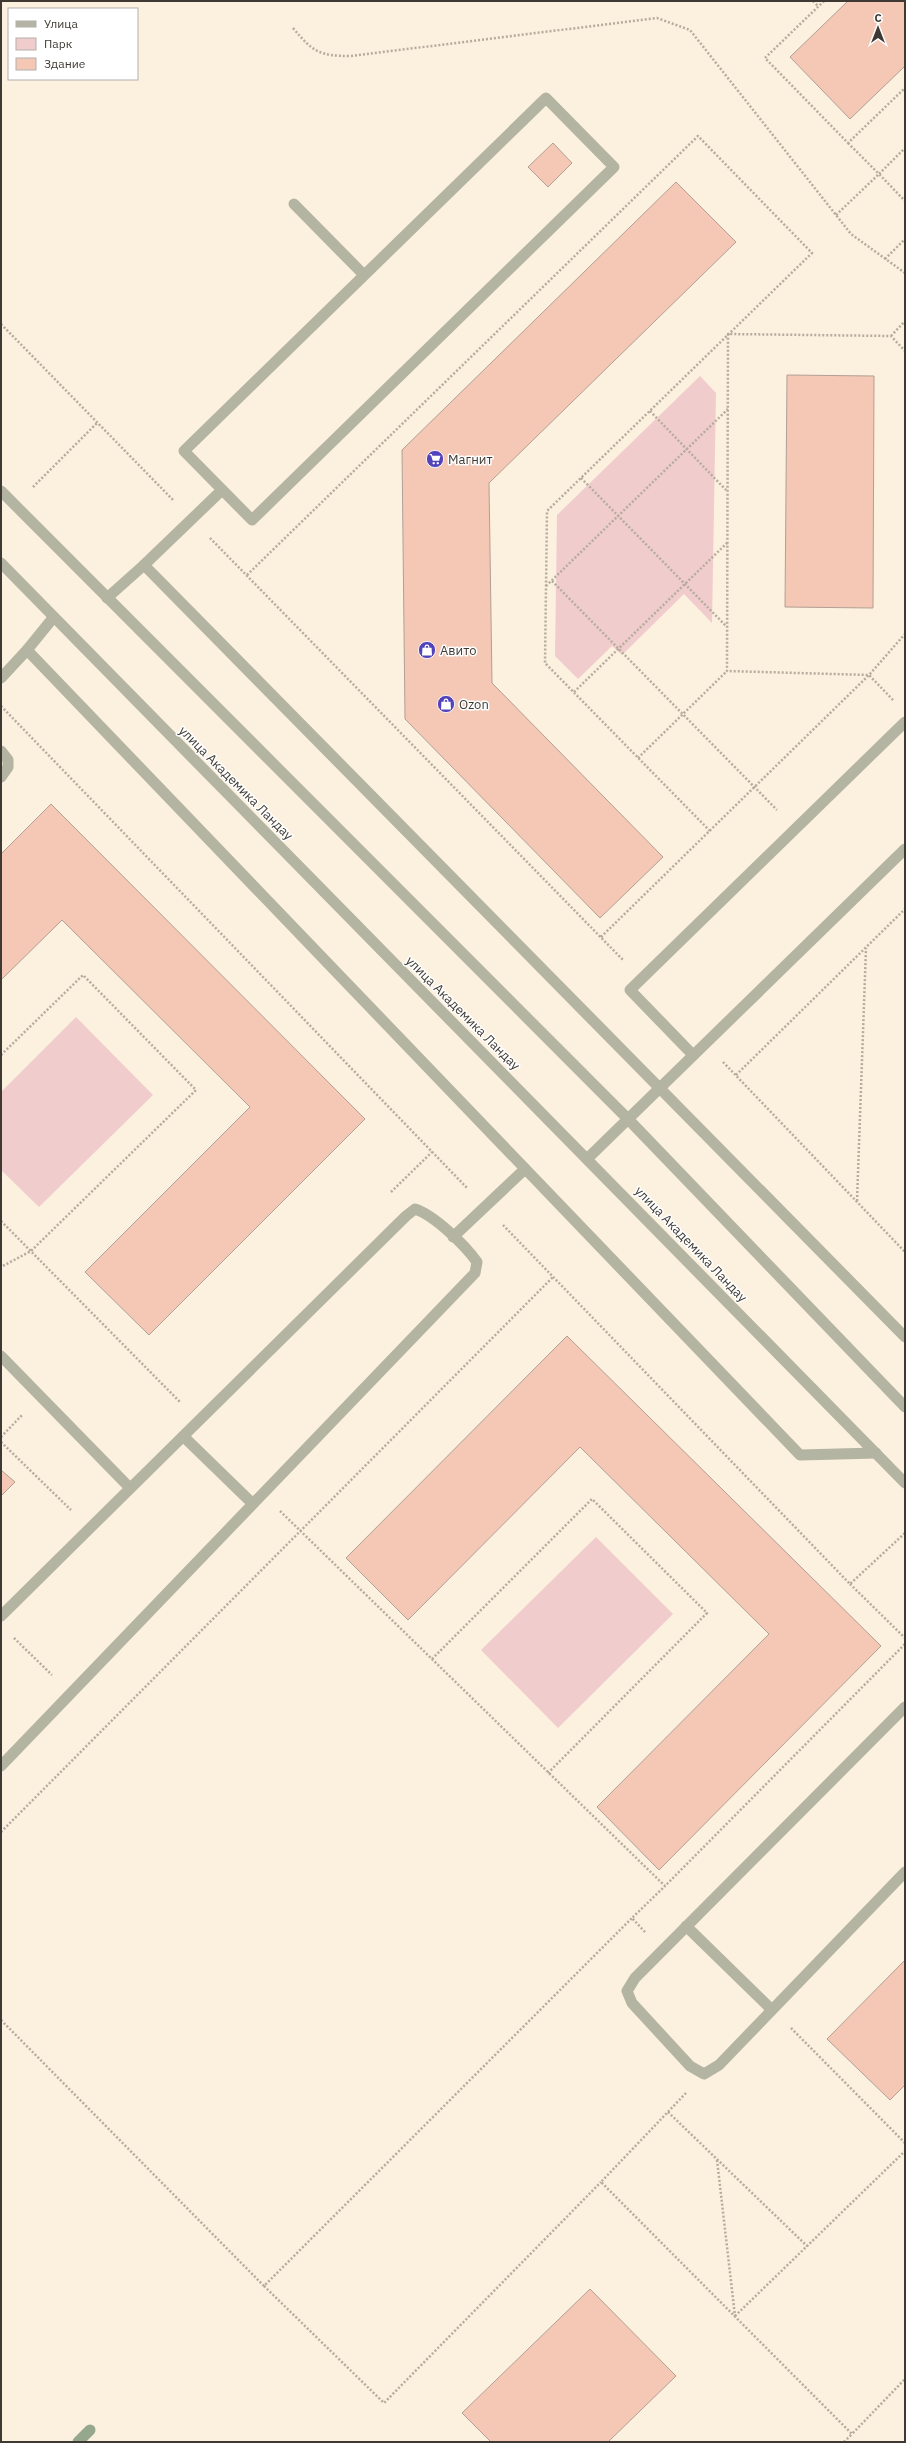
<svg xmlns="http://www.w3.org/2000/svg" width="906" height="2443" viewBox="0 0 906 2443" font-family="'IBM Plex Sans',sans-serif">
	<rect width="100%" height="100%" fill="#fcf0de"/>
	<path fill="#f1cccd" d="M700,376L716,393L712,623L684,594L622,655L612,646L578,679L555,656L557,515Z
		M76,1017L153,1095L39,1207L1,1170V1092Z
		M596,1537L673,1614L558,1728L481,1650Z"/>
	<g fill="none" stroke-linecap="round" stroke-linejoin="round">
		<path stroke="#95a78d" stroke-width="11" d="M78,2442L90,2430"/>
	</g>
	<path fill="#f4c8b4" stroke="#b29f95" d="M848,1H905V66L850,119L790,57Z
		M553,143L572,163L548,187L528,167Z
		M676,182L736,242L489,483L492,683L663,857L600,918L405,719L402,450Z
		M787,375L874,376L873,608L785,607Z
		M51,804L365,1119L149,1335L85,1272L250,1107L62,920L1,980V854Z
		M567,1336L881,1646L659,1870L597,1807L769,1634L580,1447L408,1620L346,1558Z
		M1,1470L15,1482L1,1496Z
		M905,1960V2085L890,2100L827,2039Z
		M590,2289L676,2376L608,2442H491L462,2413Z"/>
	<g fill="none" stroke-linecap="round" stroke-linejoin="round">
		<path stroke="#b5ac9e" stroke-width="2.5" stroke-dasharray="2 2" stroke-linecap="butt" d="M813,1L818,6
			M824,1L765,58L848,143L905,88
			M293,28C313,52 319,56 351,56L657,18L690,30L851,234L905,273
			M848,143L879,174L905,148
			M836,215L879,174L905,201
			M885,259L905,239
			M1,324L174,501
			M891,336L905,321
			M650,411L726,490
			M581,478L727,627
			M33,487L97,423
			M210,538L623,960
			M247,575L698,136L812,253L547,511L545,663L710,831
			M552,581L777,810
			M546,586L728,409
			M574,692L727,543
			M893,700L869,675L727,671L728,334L891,336L905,351
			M1,706L468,1189
			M638,758L727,671
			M601,937L869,675L905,634
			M1,1055L83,975L196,1090L31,1251L1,1267
			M723,1062L905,1252
			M736,1075L905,909
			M391,1192L432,1152
			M857,1201L866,948
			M1,1221L181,1403
			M503,1225L850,1584L905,1533
			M1,1437L23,1414
			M1,1442L71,1510
			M280,1511L665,1886L905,1644
			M850,1584L905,1638
			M14,1638L52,1675
			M432,1659L592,1499L707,1613L548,1773
			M1,1832L553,1277
			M645,1932L632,1918L665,1886
			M1,2020L264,2286L632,1918
			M791,2028L905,2143
			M686,2093L601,2182L852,2434L905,2379
			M668,2112L807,2246
			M717,2160L735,2316
			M264,2286L384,2403L601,2182
			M735,2316L905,2151
			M844,2442L852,2434"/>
		<path stroke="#b3b4a1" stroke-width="11" d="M546,98L614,167L252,520L184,451Z
			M294,204L364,275
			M144,565L222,490
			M1,678L27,650
			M1,751L8,760V767L1,777
			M693,1055L630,990L905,722
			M587,1159L905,849
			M453,1237L525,1169
			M1,1356L130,1488
			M183,1436L253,1504
			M1,1616L406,1216L415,1209C434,1215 465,1245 477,1262L475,1273L1,1766
			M905,1707L635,1978L627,1991L632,2003L690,2066L704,2074L719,2065L905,1872
			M686,1926L772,2010"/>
		<path stroke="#b3b4a1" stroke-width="11" d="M107,598L144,565L905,1337
			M53,618L27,650L800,1455L876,1453"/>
		<path stroke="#b3b4a1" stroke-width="11" d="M1,491L628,1119L905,1407
			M1,563L905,1483"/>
	</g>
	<defs>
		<symbol id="supermarket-disc" viewBox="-11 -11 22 22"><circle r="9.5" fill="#5343bb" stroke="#fff"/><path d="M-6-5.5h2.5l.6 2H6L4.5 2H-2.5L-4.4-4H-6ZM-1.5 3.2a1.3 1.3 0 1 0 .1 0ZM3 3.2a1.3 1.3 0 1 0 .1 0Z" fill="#fff"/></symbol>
		<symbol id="shop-disc" viewBox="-11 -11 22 22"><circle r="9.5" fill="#5343bb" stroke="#fff"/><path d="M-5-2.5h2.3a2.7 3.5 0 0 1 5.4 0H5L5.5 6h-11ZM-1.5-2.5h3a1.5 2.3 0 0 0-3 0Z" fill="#fff"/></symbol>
	</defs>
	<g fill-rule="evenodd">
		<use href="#supermarket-disc" x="425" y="449" width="20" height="20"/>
		<use href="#shop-disc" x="417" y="640" width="20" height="20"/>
		<use href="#shop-disc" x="436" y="694" width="20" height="20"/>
	</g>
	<g text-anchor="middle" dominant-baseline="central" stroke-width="3" stroke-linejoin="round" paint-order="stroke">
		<g font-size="13" fill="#3e3a33" stroke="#fff" text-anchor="start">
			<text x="448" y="459">Магнит</text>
			<text x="440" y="650">Авито</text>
			<text x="459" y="704">Ozon</text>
		</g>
		<g font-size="13" fill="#3e3a33" stroke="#fff">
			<text transform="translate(236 783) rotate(45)">улица Академика Ландау</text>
			<text transform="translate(463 1013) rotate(45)">улица Академика Ландау</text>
			<text transform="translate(691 1244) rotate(46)">улица Академика Ландау</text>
		</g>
	</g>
	<rect width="906" height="2443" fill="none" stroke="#3e3a33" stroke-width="4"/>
	<rect x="8" y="8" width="130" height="72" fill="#ffffff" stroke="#b2b0ad"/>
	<rect x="16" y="21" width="20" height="6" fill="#b3b4a1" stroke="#b2b0ad"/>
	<text x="44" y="28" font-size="12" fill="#3e3a33">Улица</text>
	<rect x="16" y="38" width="20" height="12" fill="#f1cccd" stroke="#b2b0ad"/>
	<text x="44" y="48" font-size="12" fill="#3e3a33">Парк</text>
	<rect x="16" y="58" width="20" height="12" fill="#f4c8b4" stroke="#b2b0ad"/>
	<text x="44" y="68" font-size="12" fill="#3e3a33">Здание</text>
	<g transform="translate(878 28)" stroke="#ffffff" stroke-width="3" paint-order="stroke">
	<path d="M0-3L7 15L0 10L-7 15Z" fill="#3e3a33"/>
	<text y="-6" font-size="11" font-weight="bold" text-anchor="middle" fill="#3e3a33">С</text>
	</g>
</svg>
